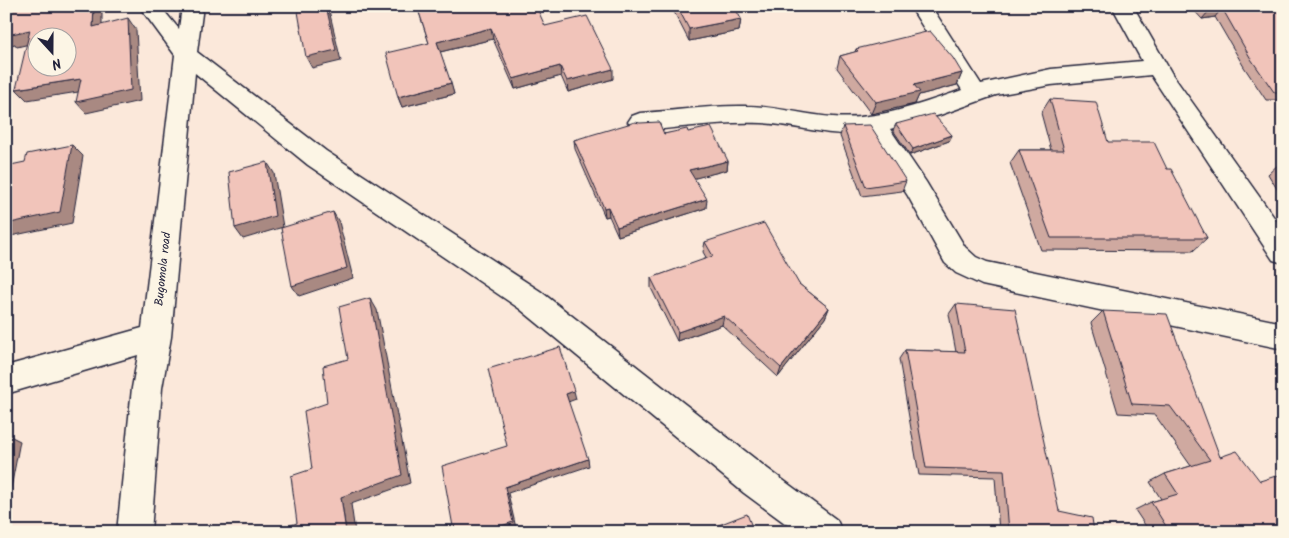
<svg xmlns="http://www.w3.org/2000/svg" width="1289" height="538" viewBox="0 0 1289 538" font-family="Kalam,sans-serif">
	<rect width="100%" height="100%" fill="#fbe8da"/>
	<filter id="ink" filterUnits="userSpaceOnUse"><feTurbulence type="fractalNoise" baseFrequency=".02" numOctaves="2"/><feDisplacementMap in="SourceGraphic" scale="10" xChannelSelector="R" yChannelSelector="G"/><feConvolveMatrix kernelMatrix="1 2 1 2 8 2 1 2 1" color-interpolation-filters="sRGB"/></filter>
	<g filter="url(#ink)">
		<g fill="none" stroke-linecap="round" stroke-linejoin="round">
			<defs>
				<path id="minor" d="M139,6H160L179,29L182,6H203L197,52L326,151L540,291L768,469L837,520L842,532H797L744,493L520,309L308,165L195,73L171,337L162,388L151,532H117L132,388L138,355L6,394V366L142,328L175,55Z
					M910,6H931L981,84L1051,69L1142,61L1112,6H1133L1172,74L1283,230V263L1273,260L1151,75L1051,85L996,95L940,115L890,129L926,182L965,247L976,257L987,262L1283,323V349L982,285L956,273L945,263L908,196L867,133C831,138 798,125 762,123C721,121 680,128 640,131L632,128L628,122L632,116L640,113C675,111 711,105 746,106C775,106 804,115 833,117C876,121 921,104 962,90Z"/>
			</defs>
			<use href="#minor" stroke="#22223b" stroke-width="3"/>
			<use href="#minor" fill="#fcf5e5" fill-rule="evenodd"/>
		</g>
		<path fill="#cfa9a0" stroke="#22223b" d="M417,6L545,26L613,79L568,92L561,76L515,89L493,39L440,52L454,94L402,107L398,97L429,43Z
			M671,6H745L735,9L741,19L739,31L689,41Z
			M1190,6H1283V100H1266L1244,67L1215,17L1202,19Z
			M856,49L962,73L957,85L919,95L915,104L871,114L837,68L840,56L855,52Z
			M1050,99L1108,142L1167,169L1207,238L1193,251L1041,250L1010,163L1019,150H1051L1041,113Z
			M896,124L952,135L949,141L910,155L893,130Z
			M843,126L906,181L902,191L862,196L840,136Z
			M688,132L728,161L727,170L694,178L706,208L618,236L609,216L605,217L575,149L574,140Z
			M1280,163H1283V199L1268,174Z
			M705,242L799,284L829,308L825,318L778,377L722,325L677,341L651,288V278L707,259L703,252Z
			M956,304L1059,511L1094,532H999L995,477L919,475L899,359L905,350L956,352L949,314Z
			M1103,311L1220,457L1283,532H1147L1149,531L1135,510L1151,502L1161,499L1150,482L1165,474L1191,466L1155,415L1118,413L1091,323Z"/>
		<path fill="#a98982" stroke="#22223b" d="M94,6H102V38L93,27Z
			M326,6H328L341,61L312,68L306,57Z
			M728,6H745L728,11Z
			M1222,8L1215,17L1202,19L1209,11Z
			M128,18L136,30L140,101L86,113L76,102Z
			M741,19L739,31L689,41V29Z
			M491,28L493,39L440,52L437,42Z
			M30,30L38,42L17,47L15,44L6,46V32Z
			M560,66L561,76L515,89L513,79Z
			M613,69V79L568,92L567,81Z
			M962,73L957,85L919,95L915,104L871,114L876,102L914,85Z
			M81,79L91,90L27,100L16,89Z
			M451,83L454,94L402,107L398,97Z
			M952,135L949,141L910,155L913,149Z
			M72,145L83,156L72,223L6,237V224Z
			M728,161L727,170L688,180L689,170Z
			M267,162L274,173L283,227L243,239L235,228Z
			M707,199L706,208L618,236L617,227Z
			M608,207L609,216L605,217L604,208Z
			M333,212L339,222L353,278L299,296L292,286Z
			M370,298L377,310L410,483L351,504L355,532H346L341,497Z
			M829,308L825,318L778,377L781,368Z
			M724,316L722,325L677,341L678,332Z
			M574,391L576,399L568,402L566,394Z
			M6,434L20,441L6,514Z
			M588,459L589,466L508,493L516,528L505,532H484L505,487Z"/>
		<path fill="#f1c4ba" stroke="#22223b" fill-rule="evenodd" d="M6,6H94L93,27L128,18L131,90L76,102L81,79L16,89L30,30L7,35ZM38,38H68V68H38Z
			M297,6H326L336,50L306,57Z
			M417,6H536L545,26L587,16L613,69L567,81L560,66L513,79L491,28L437,42L451,83L398,97L386,53L429,43Z
			M677,6H734L741,19L689,29Z
			M1204,6H1283V92H1274L1251,59L1222,8L1209,11Z
			M930,31L953,58L962,73L914,85L920,92L876,102L840,56L858,51L856,49Z
			M1050,99L1096,102L1108,142H1154L1167,169H1171L1207,238H1051L1019,150H1064Z
			M933,114L952,135L913,149L896,124Z
			M635,122L640,123L659,122L664,134L687,129L688,132L711,127L728,161L689,170L707,199L617,227L608,207L604,208L574,140Z
			M870,125L906,181L866,187L843,126Z
			M72,145L60,212L6,224V166L25,162L27,154Z
			M267,162L275,216L235,228L229,172Z
			M333,212L347,268L292,286L281,228Z
			M764,223L799,284L829,308L781,368L724,316L678,332L651,278L713,256L705,242Z
			M370,298L402,475L341,497L346,532H272L297,523L291,476L312,469L304,411L327,403L323,366L348,359L339,307Z
			M956,304L1015,309L1059,511L1092,518L1094,532H1009L1004,470L926,468L905,350L965,352Z
			M1103,311L1167,314L1220,457L1237,451L1260,481L1279,475L1283,480V532H1159L1156,528L1169,531L1151,502L1178,494L1165,474L1210,460L1170,406L1132,404Z
			M560,347L574,391L566,394L588,459L505,487L513,522L484,532H454L442,466L507,446L488,369Z
			M747,514L754,532H712L711,528Z"/>
	</g>
	<g text-anchor="middle" dominant-baseline="central" stroke-width="4" stroke-linejoin="round" paint-order="stroke">
		<g font-size="12" fill="#22223b" stroke="#fcf5e5">
			<text transform="translate(163 269) rotate(-84)">Bugomola road</text>
		</g>
	</g>
	<rect width="1289" height="538" fill="none" stroke="#fcf5e5" stroke-width="25"/>
	<rect x="12" y="12" width="1264" height="513" fill="none" stroke="#22223b" stroke-width="2" filter="url(#ink)"/>
	<g transform="translate(52 52) rotate(159)"><circle r="24" fill="#fcf5e5" stroke="#a5a1a1"/>
	<path d="M0-4L9 19L0 12L-9 19Z" fill="#22223b"/>
	<text y="-8" font-size="14" font-weight="bold" text-anchor="middle" fill="#22223b">N</text>
	</g>
</svg>
